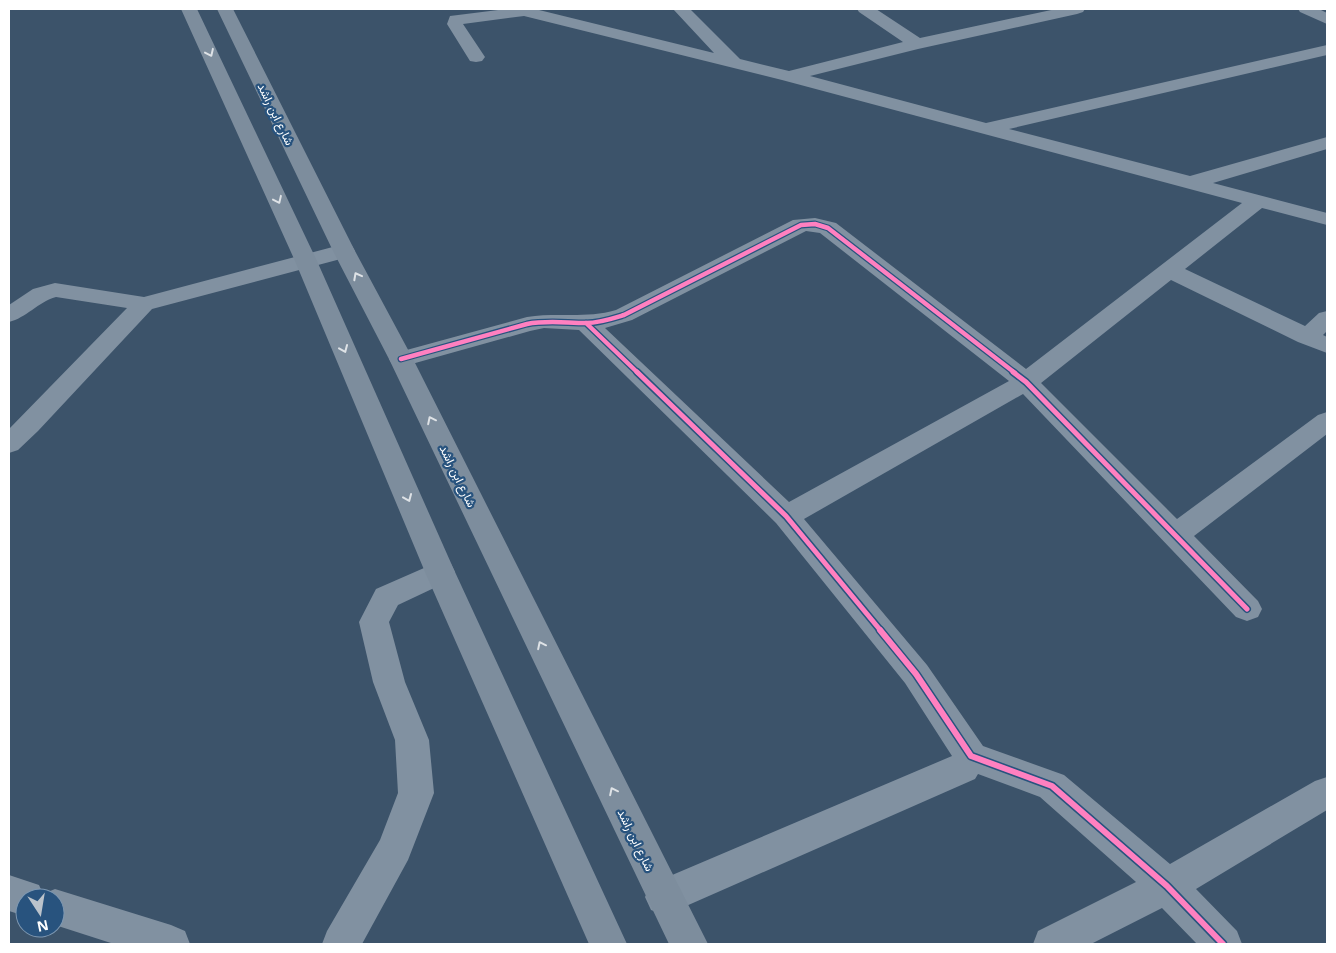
<svg xmlns="http://www.w3.org/2000/svg" width="1336" height="953" viewBox="0 0 1336 953" font-family="'Open Sans',Vazirmatn,sans-serif">
	<rect width="100%" height="100%" fill="#3c536a"/>
	<g fill="none" stroke-linecap="round" stroke-linejoin="round">
		<path fill="#8191a1" fill-rule="evenodd" d="M506,9H535L714,53L673,9H690L740,59L789,71L903,42L859,12L857,9H876L920,38L1056,9H1085L1083,12L1077,14L918,49L810,76L986,123L1327,45V55L1009,129L1190,176L1327,137V149L1213,183L1327,213V225L1262,208L1185,269L1305,326L1319,313L1327,311V331L1323,335L1327,337V353L1298,342L1171,280L1041,383L1177,519L1318,415L1327,412V434L1194,536L1258,601L1262,609L1258,617L1247,621L1236,617L1023,394L804,519L927,665L983,746L1064,775L1170,864L1315,781L1327,777V810L1196,889L1237,931L1242,944H1197L1162,908L1091,944H1033L1038,931L1136,882L1040,797L978,774L975,779L677,910L664,915L651,910L645,897L651,884L952,756L905,683L776,523L579,330L544,328L530,331L401,367L392,364L389,359L392,354L527,317C557,312 586,319 616,310L793,220L815,218L836,223L1026,369L1242,203L782,80L524,16L463,24L485,57L482,61L476,62L470,61L447,24L450,16ZM806,231L820,233L1009,381L789,502L605,328L632,320Z
			M1298,9H1319L1327,13V24L1300,12Z
			M344,244L352,246L355,251L352,256L152,309L38,431L18,450L9,453V429L127,308L56,297C38,302 26,318 9,322V305L33,289L55,283L144,297Z
			M440,561L451,564L455,572L451,580L398,605L389,622L405,682L429,740L434,793L408,860L362,944H322L327,931L380,840L398,793L395,740L373,682L359,622L376,589Z
			M9,875L39,885L43,894L55,889L171,925L185,931L190,944H114L55,925V898H25V916L9,911Z"/>
		<path fill="#7d8d9d" fill-rule="evenodd" d="M181,9H197L317,261L455,572L627,944H589L425,572L295,261Z
			M217,9H233L355,251L413,359L708,944H669L389,359L333,251Z"/>
		<defs>
			<path id="cycleway-far2" d="M586,323L638,373
				M401,359L527,324C547,320 566,323 586,323C599,323 611,319 624,315L801,225L815,224L828,228L1015,373"/>
			<path id="cycleway-far1" d="M637,372L786,516L881,631
				M1013,372L1026,382L1247,609"/>
			<path id="cycleway" d="M880,630L916,674L971,756L1052,786L1167,886L1223,944"/>
		</defs>
		<use href="#cycleway-far2" stroke="#28537e" stroke-width="7"/>
		<use href="#cycleway-far1" stroke="#28537e" stroke-width="8"/>
		<use href="#cycleway" stroke="#28537e" stroke-width="9"/>
		<use href="#cycleway-far2" stroke="#ff80c0" stroke-width="4.5"/>
		<use href="#cycleway-far1" stroke="#ff80c0" stroke-width="5"/>
		<use href="#cycleway" stroke="#ff80c0" stroke-width="6"/>
	</g>
	<defs><path id="oneway-chevron" d="M-2-3.5L2.5 0L-2 3.5" fill="none" stroke-width="1.6" stroke-linecap="round" stroke-linejoin="round" transform="scale(1.25)"/></defs>
	<g stroke="#dee2e6">
		<use href="#oneway-chevron" transform="translate(210 53) rotate(65)"/>
		<use href="#oneway-chevron" transform="translate(278 200) rotate(65)"/>
		<use href="#oneway-chevron" transform="translate(357 276) rotate(-118)"/>
		<use href="#oneway-chevron" transform="translate(344 349) rotate(67)"/>
		<use href="#oneway-chevron" transform="translate(431 420) rotate(-116)"/>
		<use href="#oneway-chevron" transform="translate(408 498) rotate(67)"/>
		<use href="#oneway-chevron" transform="translate(541 645) rotate(-116)"/>
		<use href="#oneway-chevron" transform="translate(613 791) rotate(-116)"/>
	</g>
	<g text-anchor="middle" dominant-baseline="central" stroke-width="4.5" stroke-linejoin="round" paint-order="stroke">
		<g font-size="12" fill="#fff" stroke="#28537e">
			<text transform="translate(276 114) rotate(64)">شارع ابن راشد</text>
			<text transform="translate(458 476) rotate(64)">شارع ابن راشد</text>
			<text transform="translate(636 840) rotate(64)">شارع ابن راشد</text>
		</g>
	</g>
	<rect width="1336" height="953" fill="none" stroke="#ffffff" stroke-width="20"/>
	<g transform="translate(40 913) rotate(168)"><circle r="24" fill="#28537e" stroke="#7e98b2"/>
	<path d="M0-4L9 19L0 12L-9 19Z" fill="#bbc3cb"/>
	<text y="-8" font-size="14" font-weight="bold" text-anchor="middle" fill="#ffffff">N</text>
	</g>
</svg>
